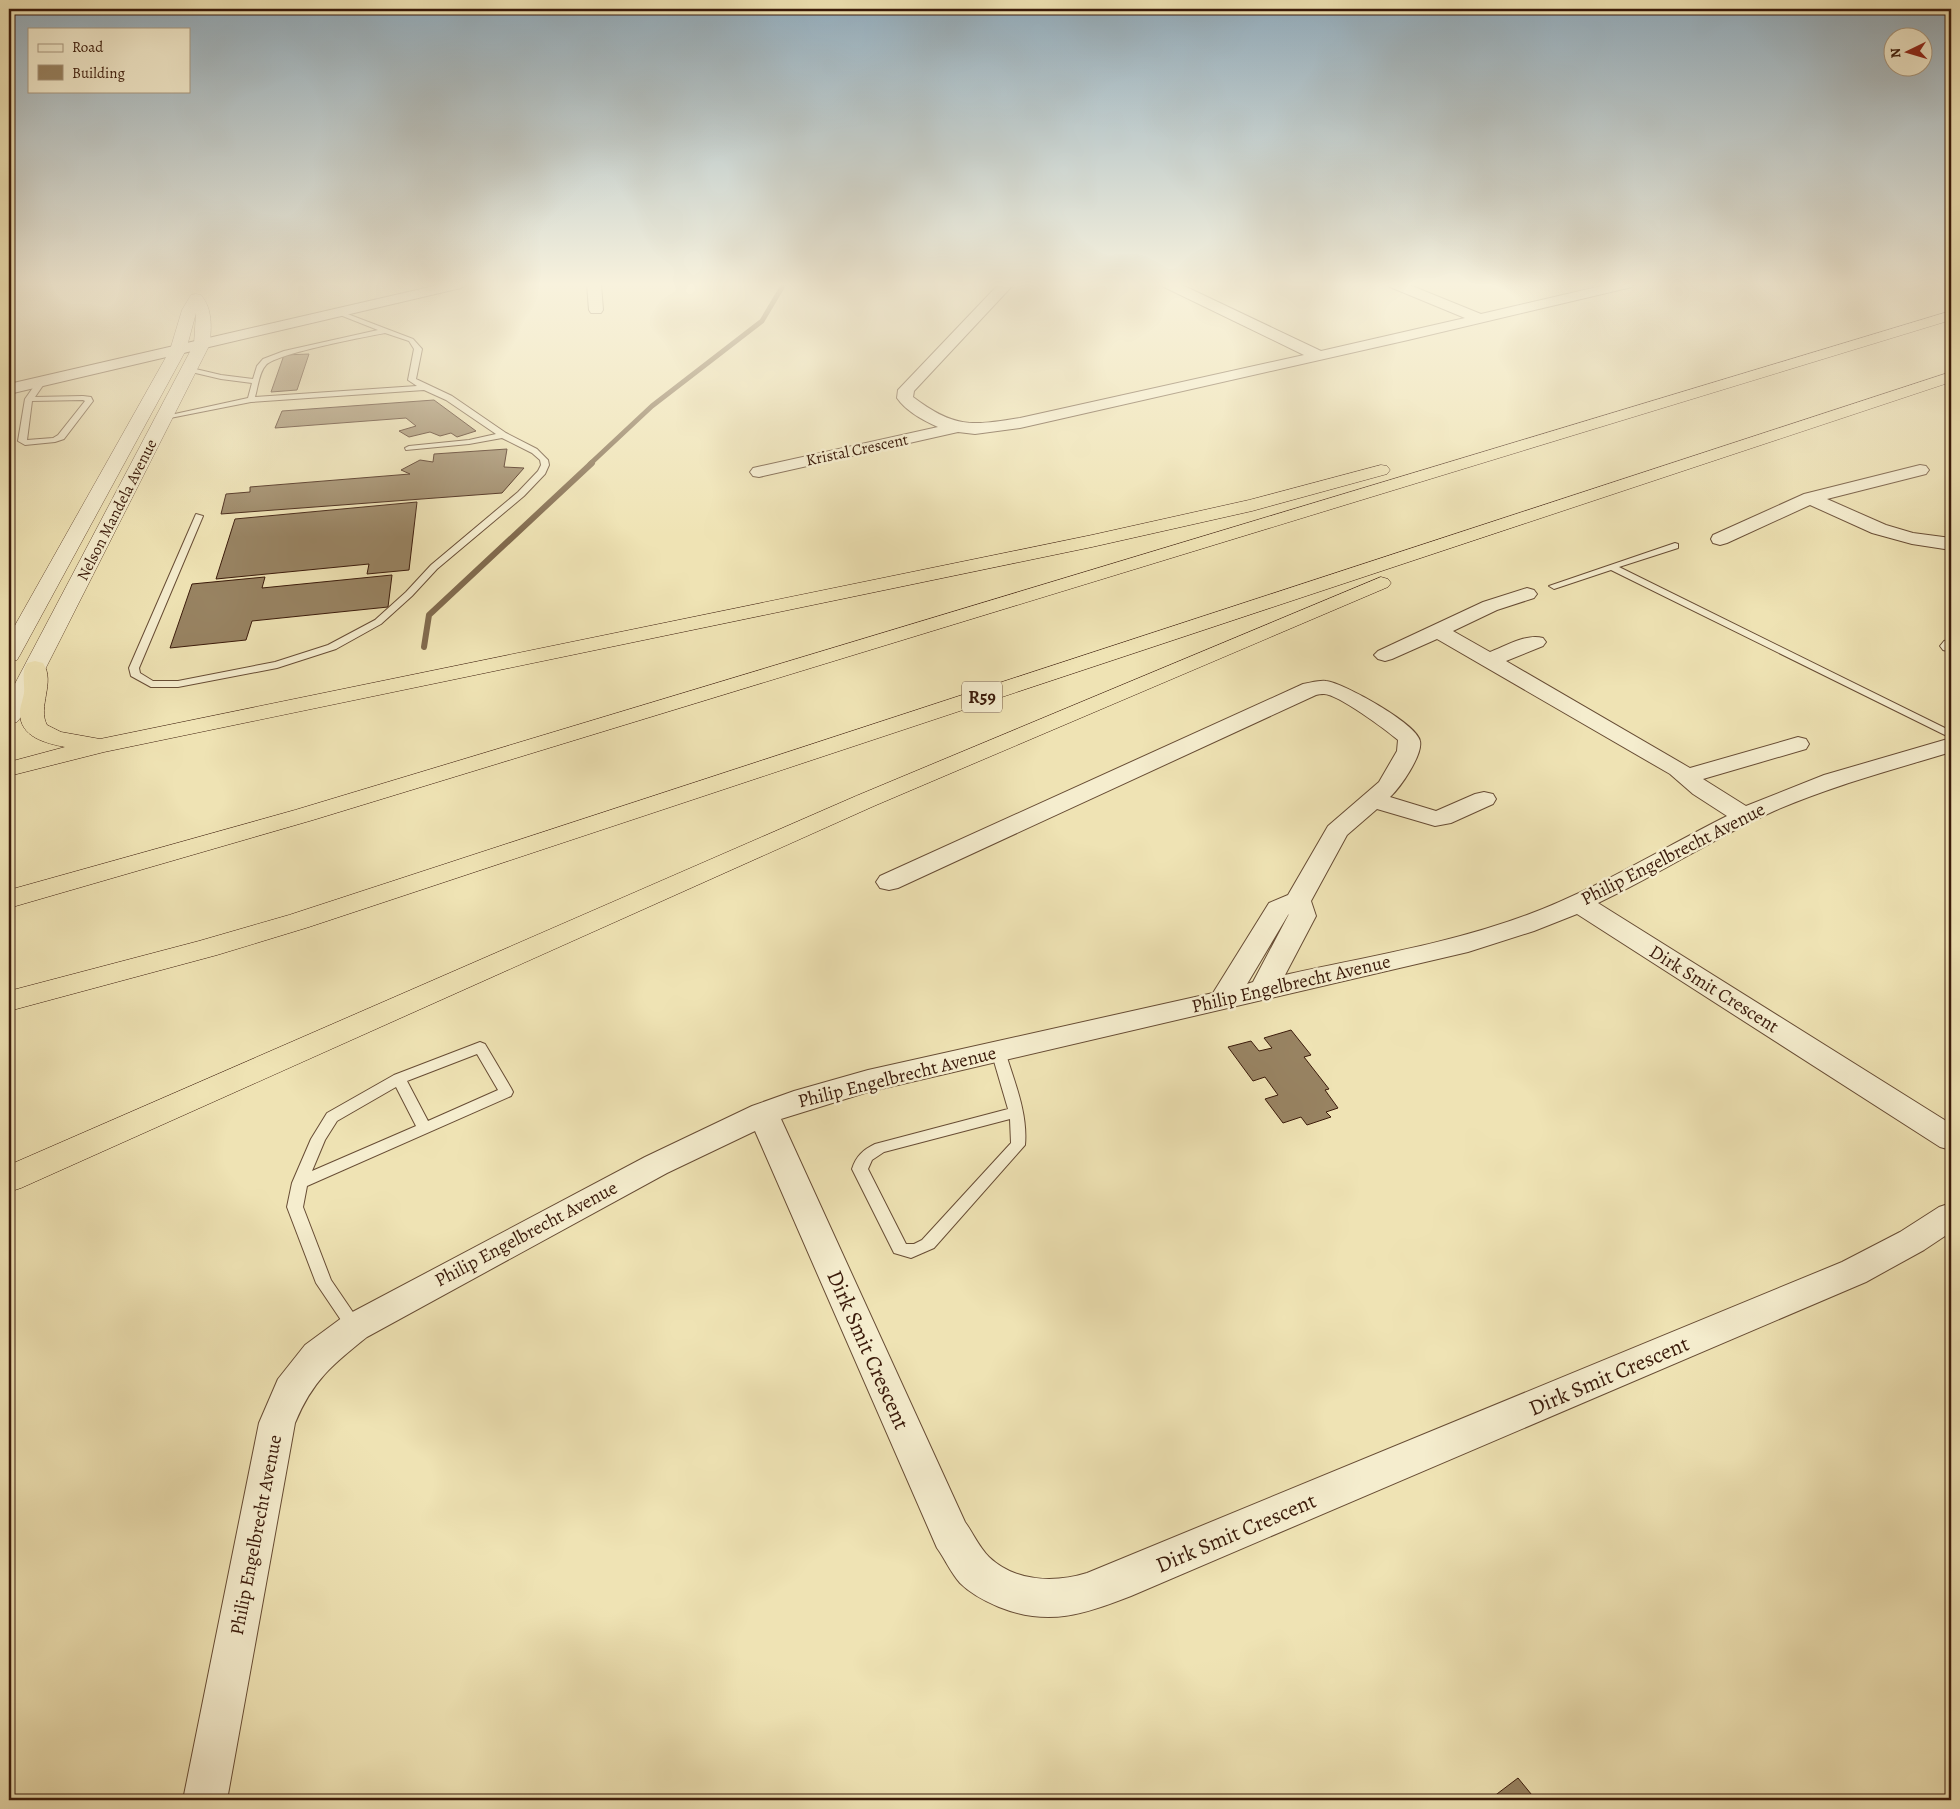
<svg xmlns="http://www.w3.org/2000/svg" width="1960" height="1809" viewBox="0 0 1960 1809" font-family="Alegreya,serif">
	<rect width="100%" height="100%" fill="#efe3b4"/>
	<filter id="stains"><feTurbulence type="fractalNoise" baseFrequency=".004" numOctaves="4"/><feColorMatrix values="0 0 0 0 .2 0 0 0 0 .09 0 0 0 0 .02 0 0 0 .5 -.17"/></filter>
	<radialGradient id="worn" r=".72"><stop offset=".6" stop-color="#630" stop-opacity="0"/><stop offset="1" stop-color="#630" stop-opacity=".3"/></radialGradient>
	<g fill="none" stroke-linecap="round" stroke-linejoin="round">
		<path stroke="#816a4d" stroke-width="5" d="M590,464L652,406L762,321L784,284"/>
		<path stroke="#816a4d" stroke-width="6" d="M424,647L429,615L592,463"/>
	</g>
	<path fill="#988362" stroke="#3a1a0a" d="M309,354L297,390L271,392L284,355Z
		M434,400L476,431L457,437L451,433L440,436L430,432L409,437L399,431L416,426L406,418L275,428L282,411Z
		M507,449L504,467L524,468L502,493L221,514L226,494L250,492V487L410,474L401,470L420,460L433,462L434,454Z
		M417,502L409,570L367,574L369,564L216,579L235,519Z
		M392,575L388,607L252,621L246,640L170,648L192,584L265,577L262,588Z
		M1291,1030L1311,1055L1304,1057L1329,1089L1325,1090L1338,1108L1326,1112L1331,1117L1307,1125L1301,1117L1283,1123L1265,1099L1278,1095L1265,1077L1253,1081L1228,1047L1251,1041L1259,1051L1272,1048L1264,1038Z
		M1518,1778L1536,1800H1489Z"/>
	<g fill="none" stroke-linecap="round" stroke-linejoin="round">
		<defs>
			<path id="service" d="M337,310L413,339L422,349L416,379L452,396L506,433L537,449L548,460L549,465L545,474L524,496L437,569L412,596L381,624L336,649L277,668L178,687H151L131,676L129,668L196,514L203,516L139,668L140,673L153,681H178L275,662L328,645L375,620L406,592L431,565L518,492L538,471L541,465L540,460L532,453L502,438L469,444L406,450L405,448L409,446L469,440L496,434L446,400L424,390L251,402L165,419L161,417L248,398L252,383L221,379L187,371V367L221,375L253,379L257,366L263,359L284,351L378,330L335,313L334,312ZM385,333L409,341L414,349L408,380L417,386L255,397C258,387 259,372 266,365C278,353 365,337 385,333Z
				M39,379L46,381L35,397L83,396L91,397L93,401L64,439L55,442L25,445L18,441L25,399ZM32,401L83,400L85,401L58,435L53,438L27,440Z
				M1675,543L1678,544V548L1619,567L1951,731V738L1611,570L1554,589L1549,586Z
				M480,1042L485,1044L511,1088L513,1092L511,1096L307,1186L303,1207L331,1280L363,1327L361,1332L355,1334L349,1332L316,1283L287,1207L292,1183L311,1139L327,1113L394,1075ZM477,1054L498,1090L428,1121L407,1081ZM396,1087L416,1126L312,1171L325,1140L337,1121Z
				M998,1046L1003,1048L1005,1051C1014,1081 1028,1113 1025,1145L934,1248L911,1258L894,1253L852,1169C856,1156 863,1150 875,1144L1008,1109L991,1051L993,1048ZM1010,1119L1011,1143L922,1240L914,1244H906L868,1169L872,1160L884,1152Z"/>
			<path id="minor" d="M443,284H468L461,288L9,394V384Z
				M587,284H601L603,310L601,313H591L589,310Z
				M999,284H1014L914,391L913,397C954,428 971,426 1020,418L1304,355L1164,287L1162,284H1180L1321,351L1465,318L1390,287L1388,284H1407L1481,314L1610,284H1634L1632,287L1408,340L1020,428L975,434L958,432L759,477L753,476L750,472L753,468L938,427C924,421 906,411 897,398L898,390Z
				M1920,465L1926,466L1929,470L1926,474L1827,499L1886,525L1913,533L1951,538V550L1912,544L1872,533L1810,505L1727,543L1720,545L1713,543L1711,539L1713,535L1804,494Z
				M1527,588L1534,590L1537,594L1534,598L1497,610L1453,631L1490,652C1506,646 1527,633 1543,638L1546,642L1543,646L1506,661L1690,768L1798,737L1806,739L1809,744L1806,749L1703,779L1746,806L1824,775L1951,738V752C1892,770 1831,786 1774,811C1714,838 1658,875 1598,903L1951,1124V1150L1940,1147L1577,914L1534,931L1468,952L868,1092L781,1119L965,1522C973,1533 979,1547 989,1557C1015,1582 1055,1583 1087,1573L1842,1262L1900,1232L1939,1207L1951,1203V1232L1924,1250L1866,1282L1131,1596C1084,1614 1049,1627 999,1607C985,1601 971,1594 960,1583C951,1573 945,1559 937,1548L755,1131L667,1173L367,1337C332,1365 313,1380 295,1423L227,1800H183L259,1423L278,1379L305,1345L343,1317L645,1157L752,1106L794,1091L868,1070L1213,993L1269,903L1288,895L1328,826L1379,782L1397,751L1398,740C1386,730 1338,694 1324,694C1321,694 1319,694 1316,695L898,888L889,890L880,888L876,882L880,876L1303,684C1310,683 1319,680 1326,681C1344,683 1417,724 1420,741C1423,755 1400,788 1390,797L1436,811L1475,794L1484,792L1493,794L1496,799L1493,804L1451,823L1435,826L1377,809L1347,835L1311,901L1316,916L1285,975C1365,957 1449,944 1527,915C1597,889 1661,849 1727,816L1693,794L1670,774L1437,639L1392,659L1385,661L1378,659L1374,655L1378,651L1483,602ZM1289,914L1253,982L1247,984L1288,915Z
				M1951,639V652L1943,650L1940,646L1944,641Z"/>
			<path id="tertiary" d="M196,294L201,295C213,310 211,326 210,344L21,717L17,722L9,724V695L194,344L196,313L186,350L20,655L17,660L9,662V636L170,350L182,310L191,295Z"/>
			<path id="motorway" d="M1951,311V320L313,820L9,908V890L295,810Z
				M1951,372V382L309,927L217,955L9,1011V991L199,941L289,915Z
				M1381,465L1387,466L1390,470L1387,474L1252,511L1092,547L104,752L9,776V762L65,747C45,743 20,737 20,713C20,706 23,700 24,693C25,683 21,672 27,663L35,661L43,663C56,682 37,707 47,725L61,732L100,739L1092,535L1249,500Z
				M1381,577L1388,579L1391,583L1388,587L874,806L21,1188L9,1192V1165L856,796Z"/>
		</defs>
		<use href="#service" stroke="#674c34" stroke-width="2"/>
		<use href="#minor" stroke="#674c34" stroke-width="2"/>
		<use href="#tertiary" stroke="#674c34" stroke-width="1"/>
		<use href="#motorway" stroke="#3a1a0a" stroke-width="1"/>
		<use href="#service" fill="#f5edce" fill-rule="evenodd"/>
		<use href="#minor" fill="#f5edce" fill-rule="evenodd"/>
		<use href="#tertiary" fill="#f5edce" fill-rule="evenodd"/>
		<use href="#motorway" fill="#efe3b4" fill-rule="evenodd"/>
	</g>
	<linearGradient id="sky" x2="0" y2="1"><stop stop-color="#92acbc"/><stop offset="0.53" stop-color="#f8f2dd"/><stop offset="1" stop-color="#f8f2dd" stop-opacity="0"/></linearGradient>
	<rect width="1960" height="537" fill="url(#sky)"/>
	<g text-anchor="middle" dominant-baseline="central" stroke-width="5" stroke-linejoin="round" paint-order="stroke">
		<g font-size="16" fill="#3a1a0a" stroke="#f5edce">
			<text transform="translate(857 450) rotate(-12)">Kristal Crescent</text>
			<text transform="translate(117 510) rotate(-63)">Nelson Mandela Avenue</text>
		</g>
		<rect fill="#f5edce" stroke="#725945" stroke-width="1" x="962" y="681.5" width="40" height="31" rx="4"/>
		<g font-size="18" font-weight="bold" fill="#3a1a0a">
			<text x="982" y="697">R59</text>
		</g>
		<g font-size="19" fill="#3a1a0a" stroke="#f5edce">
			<text transform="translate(1673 854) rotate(-27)">Philip Engelbrecht Avenue</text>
			<text transform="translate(1291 984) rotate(-13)">Philip Engelbrecht Avenue</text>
			<text transform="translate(1714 989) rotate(32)">Dirk Smit Crescent</text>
			<text transform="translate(897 1077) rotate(-14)">Philip Engelbrecht Avenue</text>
			<text transform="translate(526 1234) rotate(-28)">Philip Engelbrecht Avenue</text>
			<text transform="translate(256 1535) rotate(-79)">Philip Engelbrecht Avenue</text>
		</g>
		<g font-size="22" fill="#3a1a0a" stroke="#f5edce">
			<text transform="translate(868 1350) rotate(66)">Dirk Smit Crescent</text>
			<text transform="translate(1609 1376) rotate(-23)">Dirk Smit Crescent</text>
			<text transform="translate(1236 1533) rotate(-23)">Dirk Smit Crescent</text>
		</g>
	</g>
	<rect width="1960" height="1809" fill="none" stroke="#efe3b4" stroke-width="30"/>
	<rect x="10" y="10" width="1940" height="1789" fill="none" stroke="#3a1a0a" stroke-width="2.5"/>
	<rect x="15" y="15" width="1930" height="1779" fill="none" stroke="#3a1a0a"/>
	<rect x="28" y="28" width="162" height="65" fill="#f5edce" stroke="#aa9980"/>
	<rect x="38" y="44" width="25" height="8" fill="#f5edce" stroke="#aa9980"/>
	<text x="72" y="52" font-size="15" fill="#3a1a0a">Road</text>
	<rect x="38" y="65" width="25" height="15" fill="#988362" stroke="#aa9980"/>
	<text x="72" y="78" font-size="15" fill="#3a1a0a">Building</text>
	<g transform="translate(1908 52) rotate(265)"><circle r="24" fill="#f5edce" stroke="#aa9980"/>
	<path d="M0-4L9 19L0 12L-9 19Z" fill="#8f2418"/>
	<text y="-8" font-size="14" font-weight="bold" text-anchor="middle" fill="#3a1a0a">N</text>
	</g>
	<rect width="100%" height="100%" filter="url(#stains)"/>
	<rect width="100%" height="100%" fill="url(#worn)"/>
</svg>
